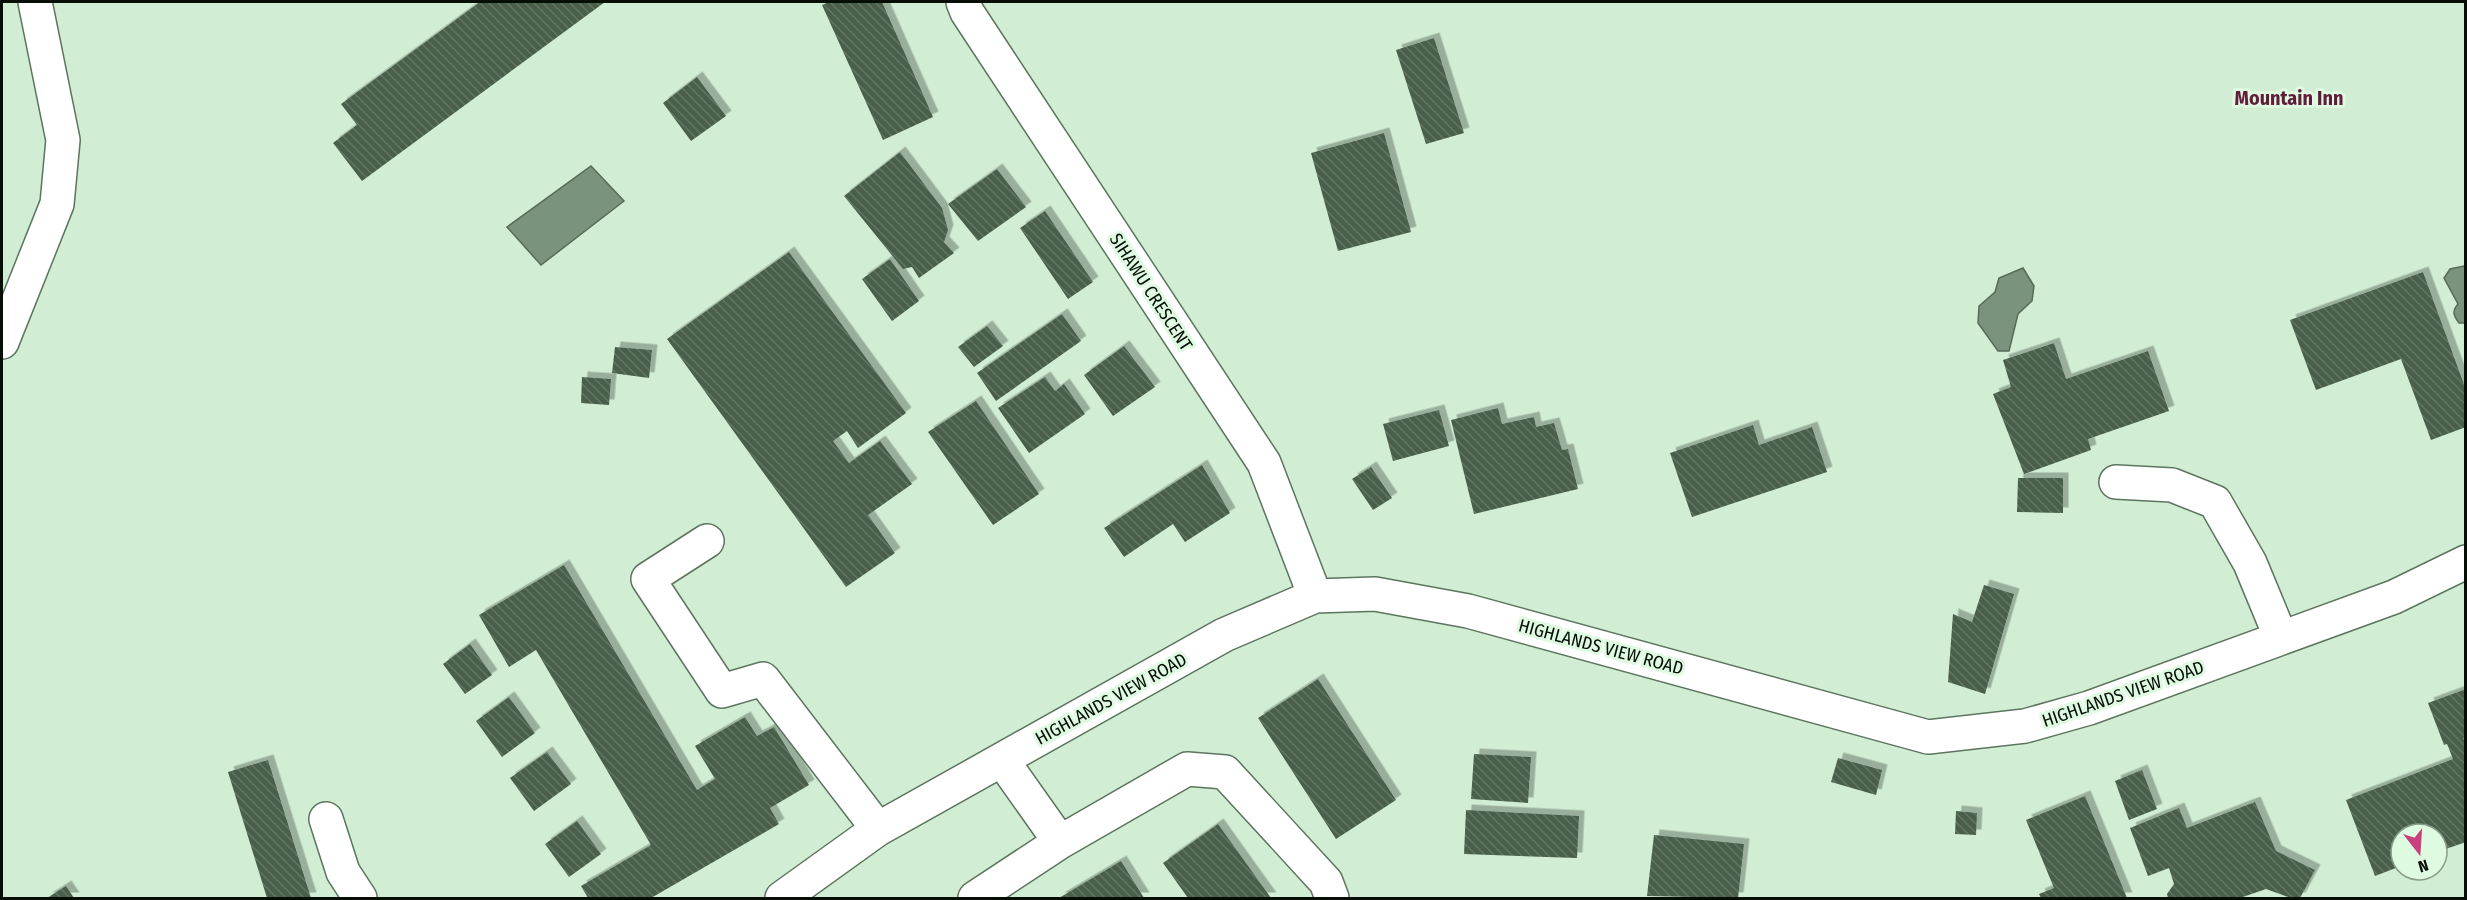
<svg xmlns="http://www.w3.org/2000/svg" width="2467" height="900" viewBox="0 0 2467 900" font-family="'Fira Sans Condensed',sans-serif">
	<defs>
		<pattern id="building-back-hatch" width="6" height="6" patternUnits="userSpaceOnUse" patternTransform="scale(1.5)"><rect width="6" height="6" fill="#485f4a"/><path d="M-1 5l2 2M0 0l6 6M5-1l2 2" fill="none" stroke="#637564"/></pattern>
		<filter id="shadow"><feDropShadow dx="5.5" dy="-5.5" stdDeviation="0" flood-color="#0004"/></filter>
	</defs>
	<rect width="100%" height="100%" fill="#d1edd3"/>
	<path fill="#7a937c" stroke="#576b59" stroke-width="1.5" d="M591,166L624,201L541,265L507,227Z
		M2464,266L2466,267L2465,323H2459C2453,315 2452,311 2458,304L2444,278L2450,269Z
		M2023,268L2034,286L2032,301L2018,314L2009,351H1998L1978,323L1979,306L1995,292L1999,278Z"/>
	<path fill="url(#building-back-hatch)" filter="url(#shadow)" d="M480,2H605L362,181L333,143L357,125L341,104Z
		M829,2H882L933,117L883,140L822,5Z
		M1434,38L1464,133L1426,144L1396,50Z
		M697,77L726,116L691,141L663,103Z
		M1384,133L1411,232L1338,251L1311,153Z
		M900,152L942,208L948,230L944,242L954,253L919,278L912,267L903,269L844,196Z
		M997,169L1026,207L978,241L948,204Z
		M1045,211L1093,282L1068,299L1020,228Z
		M789,252L906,413L858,448L847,431L833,441L849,463L880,441L912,484L868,515L895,553L846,587L667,339Z
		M890,259L919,301L892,321L862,279Z
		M2423,272L2466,390V427L2431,440L2401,359L2316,390L2290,320Z
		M1062,314L1081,341L996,401L977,373Z
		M987,326L1003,346L974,367L958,347Z
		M2054,343L2066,379L2148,351L2169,411L2088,439L2091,450L2024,474L1993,394L2011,387L2003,360Z
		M1124,346L1155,387L1113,416L1084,375Z
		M615,347L652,350L649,378L612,373Z
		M582,377L611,379L609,405L581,403Z
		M1045,377L1055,391L1064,384L1085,414L1029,453L998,408Z
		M976,401L1039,494L993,525L928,432Z
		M1498,408L1502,424L1534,417L1536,427L1554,423L1562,450L1568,449L1578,489L1474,514L1451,420Z
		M1439,410L1449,446L1393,461L1383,424Z
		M1753,425L1759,445L1812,427L1827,472L1692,517L1670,453Z
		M1202,465L1230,513L1185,542L1173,524L1124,557L1104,528Z
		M1371,467L1392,498L1373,510L1352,479Z
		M2018,478H2063V513L2017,512Z
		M564,565L697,790L715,779L695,746L745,717L757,736L774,727L809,785L770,808L779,824L651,898H588L581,886L651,845L536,650L509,667L479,615Z
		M1984,585L2014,594L1985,694L1948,682L1953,614L1972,622Z
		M470,644L492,675L465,694L443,664Z
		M1318,679L1396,800L1336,839L1258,718Z
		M2466,689V737L2463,738L2466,744V842L2437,852V834H2401V866L2375,876L2346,800L2453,759L2447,744L2444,745L2428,703Z
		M509,697L535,733L502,757L476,721Z
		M547,752L571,784L534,811L510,778Z
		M1474,754L1531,757L1528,803L1471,799Z
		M1838,758L1882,770L1876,795L1831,782Z
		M268,760L311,898H267L228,772Z
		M2142,770L2157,809L2129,820L2115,781Z
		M2085,796L2127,898H2041L2039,894L2054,888L2026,820Z
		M2255,802L2276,851L2315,870L2300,898H2291L2266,889L2240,898H2168L2167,894L2174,884L2169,868L2148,876L2130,828L2179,808L2187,828Z
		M1466,810L1579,816L1577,858L1464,854Z
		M1956,811L1977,813L1976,835L1955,834Z
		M577,821L601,854L569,877L545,844Z
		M1218,824L1271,898H1188L1163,863Z
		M1654,835L1744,844L1738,898L1647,896Z
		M1121,861L1144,898H1059Z
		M66,886L74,898H47Z"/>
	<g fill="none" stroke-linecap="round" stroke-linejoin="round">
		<defs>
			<path id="minor" d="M963,2L967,12L1264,463L1315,596
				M2,342L57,204L63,140L35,2
				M2116,482L2172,485L2215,502L2250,563L2281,638
				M707,541L648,579L722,691L763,679L878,829
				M1002,760L1060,842
				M326,819L343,872L360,898
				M782,898L878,829L1224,635L1315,596L1375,594L1468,611L1928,737L2025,726L2089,708L2394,597L2466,562
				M975,898L1060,842L1187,769L1225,772L1326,882L1332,898"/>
		</defs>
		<use href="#minor" stroke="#5c755e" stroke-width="36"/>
		<use href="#minor" stroke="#fff" stroke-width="33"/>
	</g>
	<g text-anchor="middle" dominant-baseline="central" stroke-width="6" stroke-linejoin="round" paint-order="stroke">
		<g font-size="18" fill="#060e06" stroke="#defae0">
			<text transform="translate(1151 292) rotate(57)">SIHAWU CRESCENT</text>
			<text transform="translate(1601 647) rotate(15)">HIGHLANDS VIEW ROAD</text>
			<text transform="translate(2123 694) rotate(-19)">HIGHLANDS VIEW ROAD</text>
			<text transform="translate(1111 699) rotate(-29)">HIGHLANDS VIEW ROAD</text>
		</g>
		<g font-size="20" font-weight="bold" fill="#601e3a" stroke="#defae0">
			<text x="2289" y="98">Mountain Inn</text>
		</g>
	</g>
	<rect width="2467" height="900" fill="none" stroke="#060e06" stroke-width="6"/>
	<g transform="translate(2419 852) rotate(163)"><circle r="28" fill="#defae0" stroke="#889c89" stroke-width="1.5"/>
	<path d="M0-4.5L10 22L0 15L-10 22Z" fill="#c8407d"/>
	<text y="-9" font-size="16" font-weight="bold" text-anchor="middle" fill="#060e06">N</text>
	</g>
</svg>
